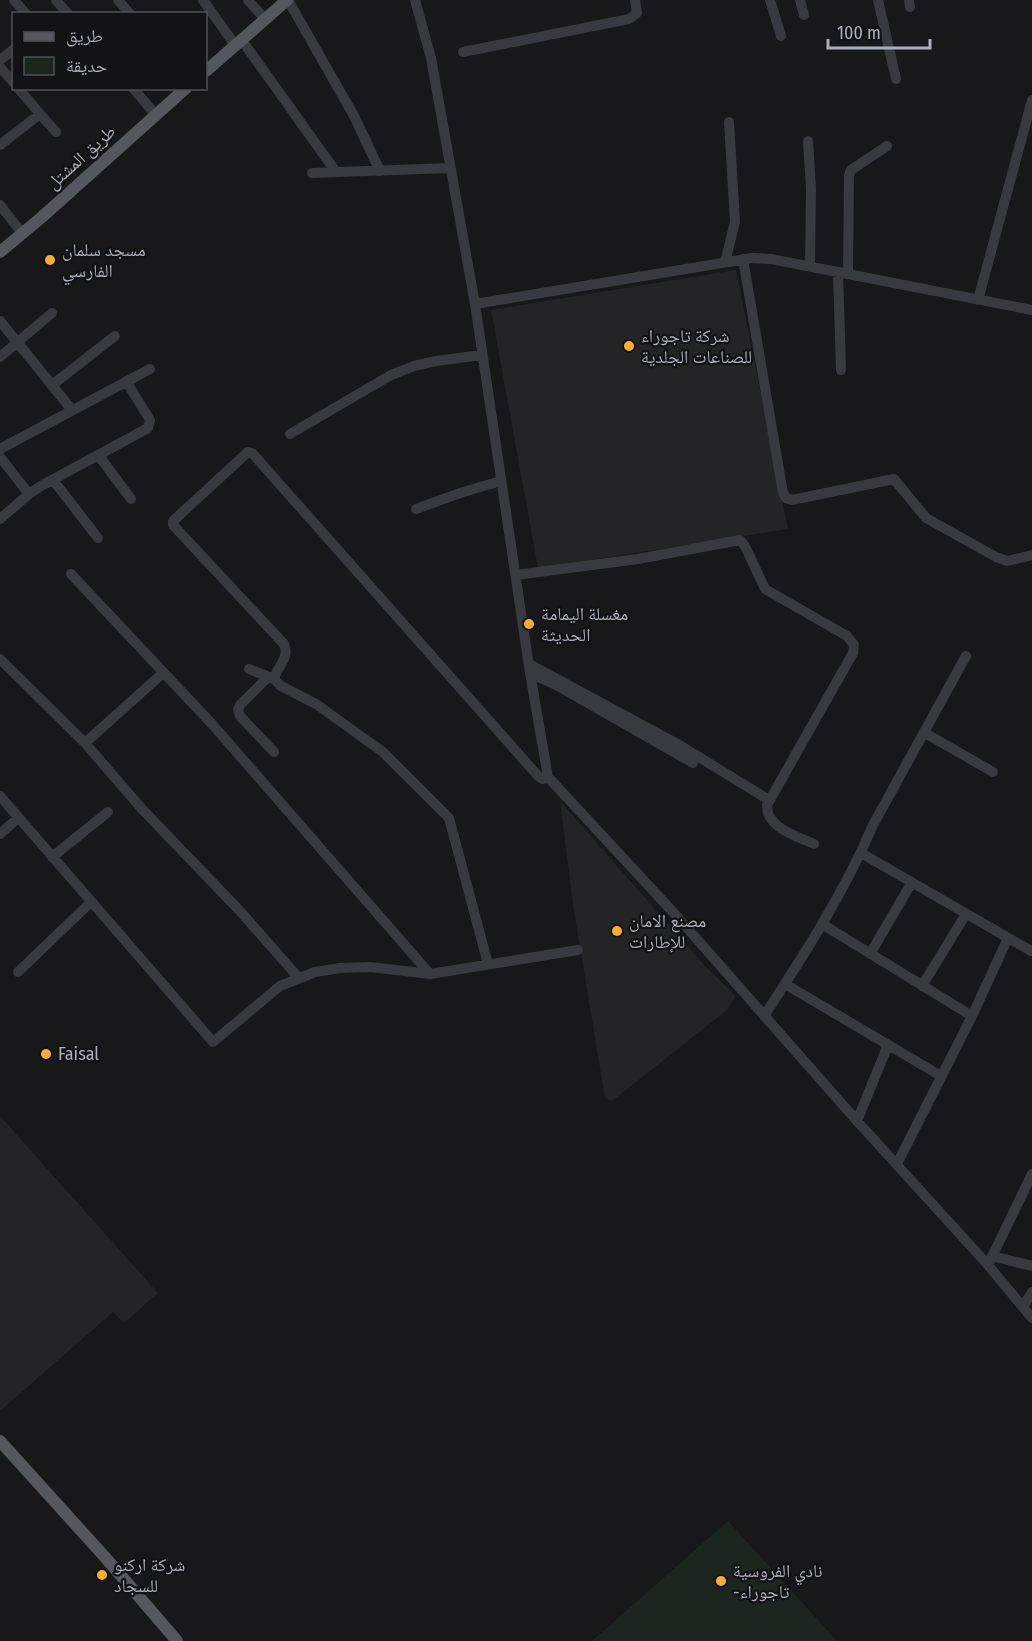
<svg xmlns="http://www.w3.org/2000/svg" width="1032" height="1641" viewBox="0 0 1032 1641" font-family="'Fira Sans Condensed','Noto Naskh Arabic',sans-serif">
	<rect width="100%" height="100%" fill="#18181a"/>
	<path fill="#242427" d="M736,270L788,529L538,568L491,310Z
		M560,801L705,966L736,996L727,1010L612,1101L605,1098L573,905Z
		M0,1116L158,1293L124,1323L113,1312L0,1411Z"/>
	<path fill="#1d261e" d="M728,1521L837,1641H592Z"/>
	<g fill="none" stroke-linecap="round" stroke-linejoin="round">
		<path stroke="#393a3f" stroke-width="10" d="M14,0L26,14
			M56,0L68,14
			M118,0L130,14
			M203,0L235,45
			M248,0L264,18
			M288,0L354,116L380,171
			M415,0L431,58L475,304L530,673L548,777L673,912L857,1121L988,1265L1032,1318
			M770,0L781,36
			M800,0L804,15
			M878,0L896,79
			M909,0L910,7
			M241,39L336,172
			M463,52L629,19L637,13L635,0
			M0,60L14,49
			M0,67L14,83
			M18,88L40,114
			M133,88L155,114
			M808,141L811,189L810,267
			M0,145L40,114L56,132
			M312,173L450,168
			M0,205L22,233
			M743,259L783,493L786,498L792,500L894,479L926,518L996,557L1007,561L1032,555
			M725,262L735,222L729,122
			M838,272L841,370
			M848,274L849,175L851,170L887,146
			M978,300L1032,100
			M475,304L752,258L771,259L1032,310
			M0,321L72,410
			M0,357L52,313
			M52,385L115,336
			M290,434L391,375L414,366L436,361L482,355
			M0,449L150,369
			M99,456L131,499
			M0,457L29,494
			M53,480L98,538
			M416,509L463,492L501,481
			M0,519L29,494L41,486L148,428L150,420L126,381
			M71,574L212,724L430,974
			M516,575L638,559L740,540L745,546L765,589L847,636L854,645L853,653L767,805C766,828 797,836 814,844
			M0,659L85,743L142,809L239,910L299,978
			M529,664L681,746L769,800
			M249,669L274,679
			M530,673L556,685L693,763
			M268,677L240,705L238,710L240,716L274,752
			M925,733L993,772
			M85,743L163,673
			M0,796L213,1042L280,986L315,972L340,968L370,967L430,974L578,950
			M0,834L18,818
			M861,853L1031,951
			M52,857L108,812
			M822,924L972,1016
			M870,954L912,882
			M488,964L449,818L383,752L316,704L281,686L274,679C277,666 290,659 284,644L173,525V521L248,452L253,454L539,777L543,779L548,777
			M18,972L91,902
			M785,984L941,1076
			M922,986L966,914
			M764,1016C804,955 844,893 873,825L966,656
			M857,1121L888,1045
			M897,1164L972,1016L1008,938
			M992,1256L1032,1266
			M988,1265L1032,1174
			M1023,1307L1032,1292"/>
		<path stroke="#54575e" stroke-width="12" d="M206,71L287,0
			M0,252L42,217L186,88
			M0,1441L104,1556L177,1641"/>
	</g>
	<g fill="#faae30" stroke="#131315" stroke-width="2">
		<circle cx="50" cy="260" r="6"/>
		<circle cx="629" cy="346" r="6"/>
		<circle cx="529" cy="624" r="6"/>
		<circle cx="617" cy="931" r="6"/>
		<circle cx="46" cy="1054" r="6"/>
		<circle cx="102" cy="1575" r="6"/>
		<circle cx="721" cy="1581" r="6"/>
	</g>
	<g text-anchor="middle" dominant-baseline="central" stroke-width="4.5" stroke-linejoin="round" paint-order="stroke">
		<g font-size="18" fill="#aaafba" stroke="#131315">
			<text transform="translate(81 157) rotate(-42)">طريق المشتل</text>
		</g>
		<g font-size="18" fill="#aaafba" stroke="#131315" text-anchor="start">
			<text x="62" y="250">مسجد سلمان<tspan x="62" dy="21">الفارسي</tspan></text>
			<text x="641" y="336">شركة تاجوراء<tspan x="641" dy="21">للصناعات الجلدية</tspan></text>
			<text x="541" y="614">مغسلة اليمامة<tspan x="541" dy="21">الحديثة</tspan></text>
			<text x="629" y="921">مصنع الامان<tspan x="629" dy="21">للإطارات</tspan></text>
			<text x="58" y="1054">Faisal</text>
			<text x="114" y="1565">شركة اركنو<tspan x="114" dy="21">للسجاد</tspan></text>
			<text x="733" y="1571">نادي الفروسية<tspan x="733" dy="21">-تاجوراء</tspan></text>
		</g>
	</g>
	<rect x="12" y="12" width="195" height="78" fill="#131315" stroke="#4f5157" stroke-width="1.5"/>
	<rect x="24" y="32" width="30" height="9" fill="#54575e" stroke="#4f5157" stroke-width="1.5"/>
	<text x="66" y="42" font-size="18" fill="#aaafba">طريق</text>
	<rect x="24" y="57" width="30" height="18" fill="#1d261e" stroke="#4f5157" stroke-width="1.5"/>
	<text x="66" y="72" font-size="18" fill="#aaafba">حديقة</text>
	<path d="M828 39v9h102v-9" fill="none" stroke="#aaafba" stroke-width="3"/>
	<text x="837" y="39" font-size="18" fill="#aaafba" stroke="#131315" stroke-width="4.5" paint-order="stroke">100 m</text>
</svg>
